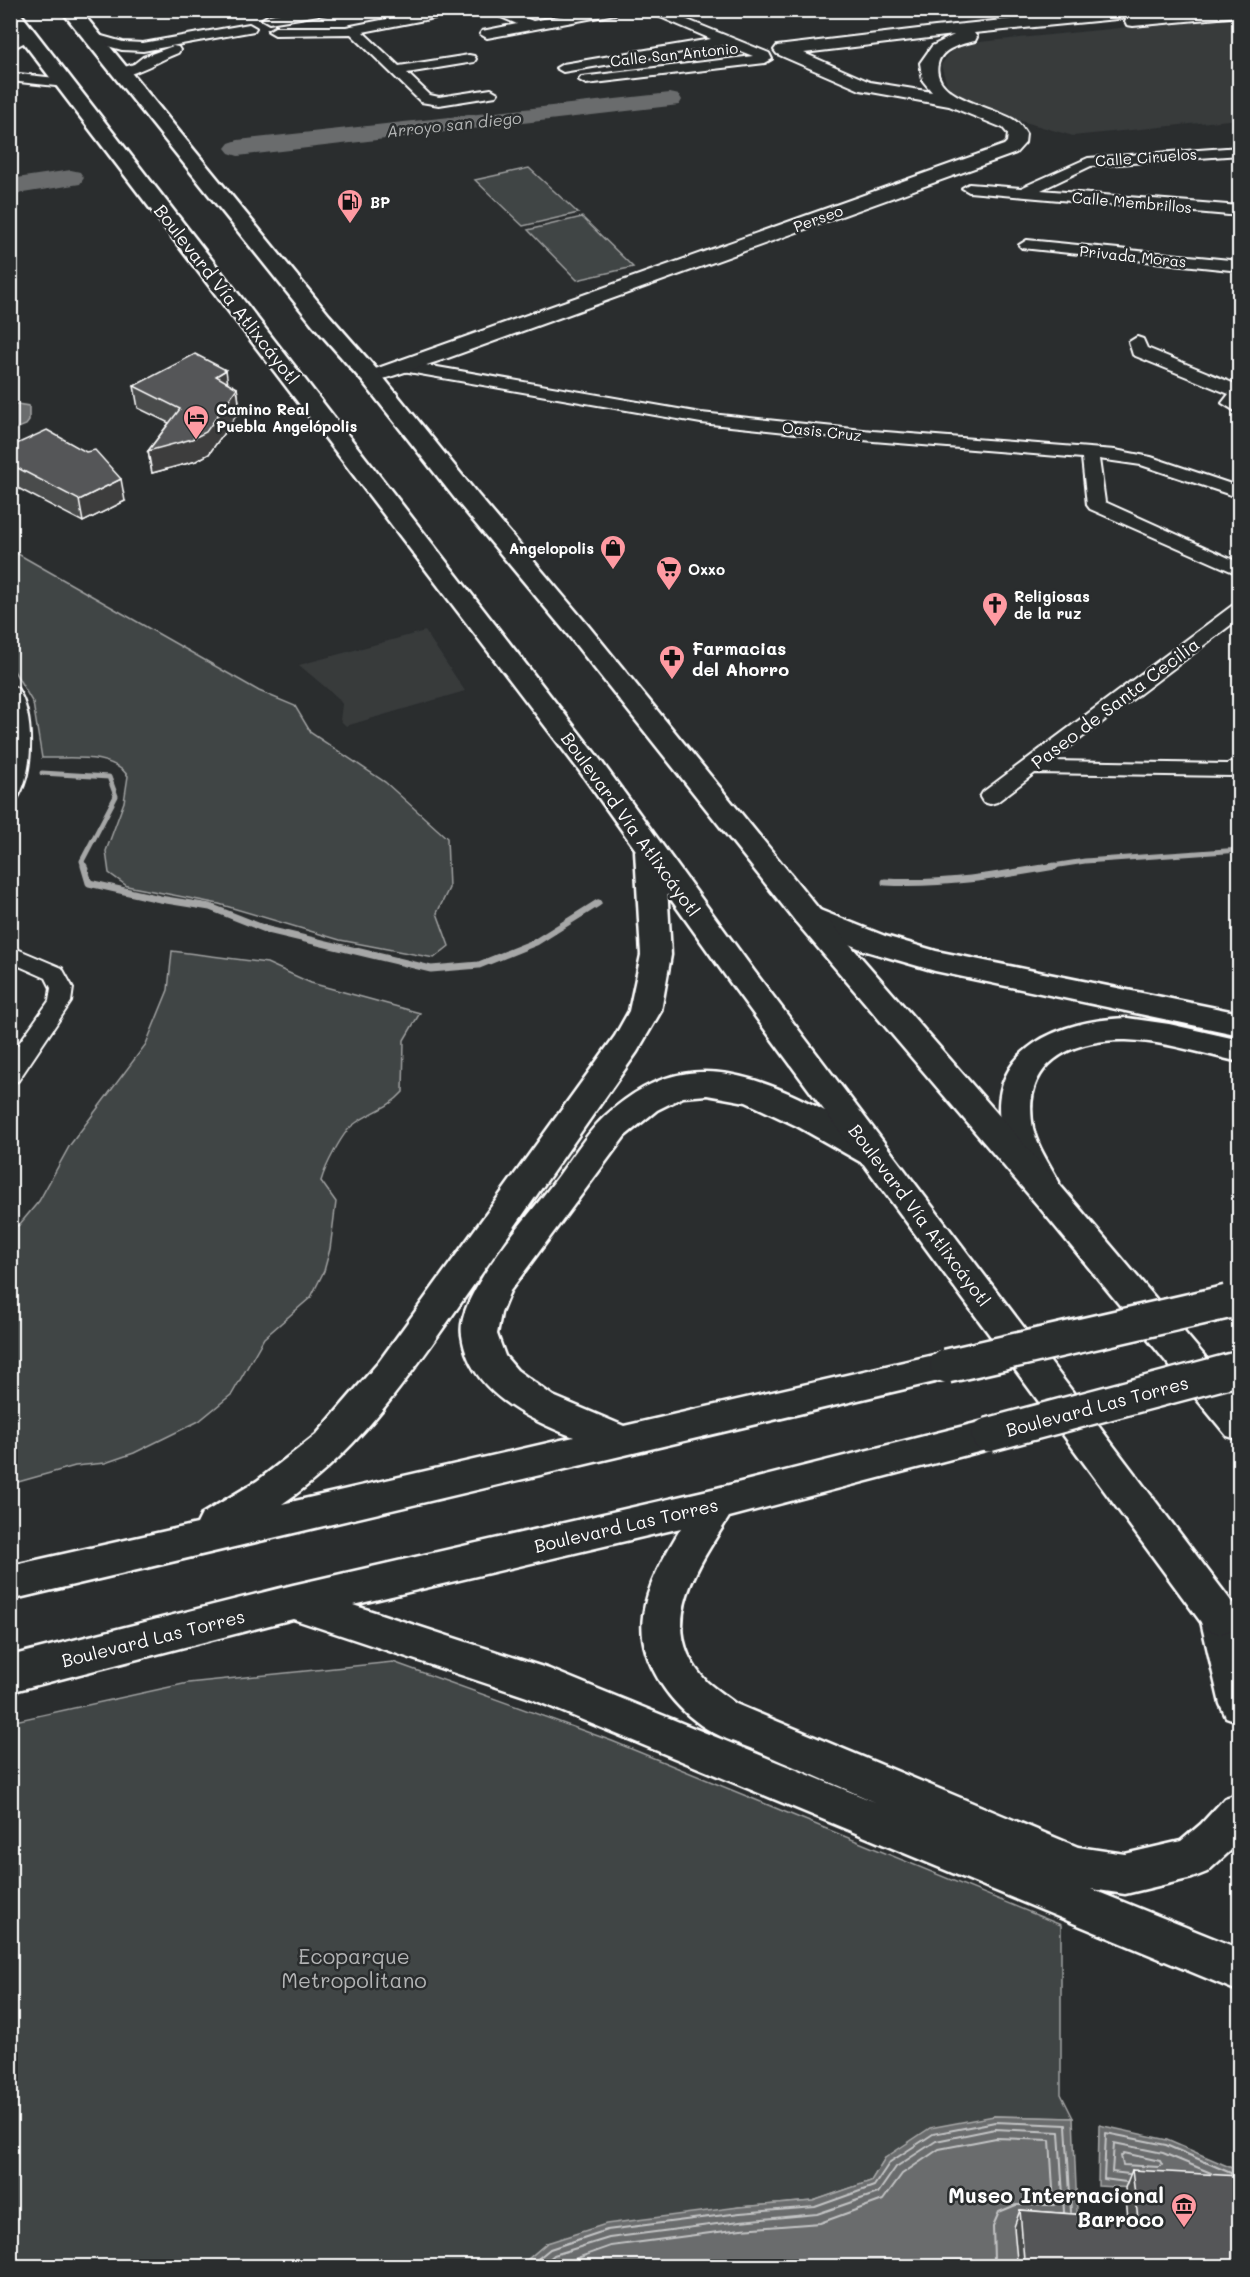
<svg xmlns="http://www.w3.org/2000/svg" width="1250" height="2277" viewBox="0 0 1250 2277" font-family="Mali,sans-serif">
	<rect width="100%" height="100%" fill="#2a2d2e"/>
	<filter id="ink" filterUnits="userSpaceOnUse"><feTurbulence type="fractalNoise" baseFrequency=".0167" numOctaves="2"/><feDisplacementMap in="SourceGraphic" scale="12" xChannelSelector="R" yChannelSelector="G"/><feConvolveMatrix kernelMatrix="1 2 1 2 8 2 1 2 1" color-interpolation-filters="sRGB"/></filter>
	<g filter="url(#ink)">
		<path fill="#373a3b" d="M1239,16V119L1073,136L997,114L969,102L948,88L941,65L953,49L969,43Z
			M425,631L465,691L346,726L340,720L342,704L337,697L299,665Z"/>
		<path fill="#414445" stroke="#a0a2a2" stroke-width="1.5" d="M529,168L578,213L523,226L475,180Z
			M582,217L633,267L577,280L528,230Z
			M11,550L259,691L295,706L311,733L385,782L447,838L449,888L437,913L449,946L434,958L340,940L219,904L127,886L109,873L106,851L124,802L128,776C110,752 70,759 42,758L33,703L11,666Z
			M172,951L267,963L311,983L420,1013L404,1040L403,1092C387,1110 371,1111 353,1125C342,1133 325,1167 321,1181L336,1202L330,1249L324,1271L311,1297L264,1338L232,1394L199,1421L134,1453L105,1463L75,1466L11,1484V1228L19,1225L39,1201L70,1145L146,1044L168,990Z
			M393,1662L612,1741L1061,1925V2094L1073,2118L994,2116L885,2158L871,2181L813,2201L739,2207L547,2243L520,2266H11L10,1722L188,1683Z"/>
		<path fill="#6a6c6d" stroke="#a6a7a7" stroke-width="1.5" d="M11,403L29,406V421L26,425L11,431Z
			M994,2116L1073,2118L1078,2232L1018,2266H520L547,2243L606,2224L739,2207L813,2201L871,2181L885,2158L930,2128Z
			M1099,2125L1167,2140L1239,2171V2194L1098,2186Z"/>
		<g fill="none" stroke-linecap="round" stroke-linejoin="round">
			<path stroke="#c3c4c5" stroke-width="2" d="M1124,2153L1160,2161L1162,2165L1159,2167L1123,2165L1121,2156Z
				M1129,2174L1112,2172L1114,2143L1163,2153L1211,2173
				M1126,2182L1104,2179L1106,2133L1166,2145L1233,2174
				M529,2266L550,2249L607,2230L740,2213L815,2207L874,2186L890,2162L933,2134L995,2122L1066,2125L1071,2212
				M541,2266L554,2255L609,2238L740,2221L817,2214L878,2193L896,2167L936,2141L995,2129L1059,2132L1064,2212
				M555,2266L611,2246L741,2229L820,2223L883,2200L902,2174L939,2149L996,2138L1050,2140L1054,2205H1016L999,2212L993,2226L994,2259"/>
			<path stroke="#a6a7a7" stroke-width="5" d="M42,773L109,777L116,796L82,861L84,867
				M1046,867L1085,861L1240,850"/>
			<path stroke="#a6a7a7" stroke-width="7" d="M84,866L89,883L160,899L210,907L268,930L431,969L479,965L536,942L598,903
				M885,882C944,885 997,876 1055,866"/>
			<path fill="#6a6c6d" fill-rule="evenodd" d="M670,93L679,95L682,100L679,105L238,156L229,153L225,148L229,143L238,140Z
				M71,170L80,172L84,178L80,184L10,195V179Z"/>
			<defs>
				<path id="minor" d="M297,10H331L325,14L269,23L262,19L269,15Z
					M432,10H461L455,14L363,32L399,66L469,55L474,56L476,59L474,62L407,73L430,95L439,97L491,89L498,93L496,96L439,105L421,102L351,34L275,35L268,31L275,27H346Z
					M485,10H505L533,21L591,10H621L615,14L487,38L480,34L482,31L517,24Z
					M644,10H663L769,53L772,59L765,63L586,84L579,80L581,77L753,56L725,45L563,72L556,68L563,64L711,39Z
					M249,24L256,28L254,31L143,51L122,50L86,40L84,37L91,33L123,42L143,43Z
					M28,31L35,35L33,38L10,50V40Z
					M173,46L178,47L180,50L178,53C158,61 141,72 120,77L113,73L115,70L134,64L143,57Z
					M10,73L65,79L72,83L65,87L10,81Z
					M1240,147V155L1091,166L1041,190L1240,206V216L969,192L962,188L969,184L1021,188L1088,158Z
					M1027,240L1240,261V271L1022,248L1019,245Z
					M1137,337L1143,339L1147,348L1240,386V414L1222,403L1229,394L1133,355L1129,342Z
					M403,361L701,413L873,431L1115,450L1151,457L1240,487V498L1141,465L1099,459L1105,502L1240,563V575L1090,509L1087,505L1082,458L873,441L701,423L397,370L395,366L397,362Z
					M1240,603V618L1051,761L1227,764L1240,758V774L1231,776L1035,773L997,802L990,804L983,802L980,797L983,792L1233,605Z
					M10,686L17,688C35,714 34,773 17,799L10,800Z
					M10,946L62,968L73,988L71,1002L18,1081L10,1083V1056L49,1001L51,988L46,978L10,962Z"/>
				<path id="tertiary" d="M1100,10H1163L1161,13L1240,10V16L1133,26L1127,25L1125,21L1127,18L974,33L977,37L975,41C962,44 941,48 938,64C930,98 995,107 1014,120C1019,123 1023,129 1026,134L1025,143L1016,153L445,359L371,383L364,381L361,377L364,373L1004,145L1007,142L1008,134L1003,128L949,106L860,90L777,54L774,50L777,46L935,27ZM954,35L932,46L920,63L923,81L932,92L870,82L804,53Z"/>
				<path id="secondary" d="M650,842L660,844L665,851L671,955L661,1011L637,1052C583,1129 529,1206 475,1283C418,1363 365,1448 282,1504L574,1437C527,1419 469,1391 462,1335C459,1316 474,1291 483,1276C503,1243 531,1213 554,1182C570,1161 585,1135 604,1117C626,1097 652,1079 683,1074C729,1065 781,1088 821,1109C840,1119 883,1137 893,1155L888,1164L876,1167L864,1164L797,1126L746,1102L707,1095L683,1097L657,1110L625,1136L510,1291L501,1313L497,1334L505,1356L517,1370L553,1396L624,1426L947,1352L960,1356L965,1366L960,1376L10,1600V1566L197,1524L202,1514L257,1481L316,1435L378,1363L615,1036L629,1011L641,955L635,851L640,844Z
					M807,905L885,936L936,951L1240,1013V1035L935,971L863,950L796,922L792,915L796,908Z
					M1127,1018L1169,1024L1240,1040V1062C1203,1054 1165,1041 1126,1040C1070,1039 1021,1064 1033,1128C1037,1147 1050,1165 1059,1182L1054,1191L1042,1194L1030,1191C1019,1172 1004,1150 1001,1128C986,1048 1062,1020 1127,1018Z
					M988,1420L1001,1424L1006,1435L1001,1446L729,1517C697,1568 654,1627 707,1682C716,1690 727,1697 736,1704L1078,1847L1125,1854L1181,1841L1201,1824L1225,1798L1240,1793V1842L1207,1872L1192,1878L1125,1894L1091,1889L1240,1949V1992L527,1697L293,1619L10,1692V1656L293,1585L717,1488ZM681,1528C665,1555 647,1585 643,1616C637,1660 671,1707 707,1729C723,1739 744,1745 762,1753C799,1769 837,1785 875,1802L549,1669L353,1605Z
					M1220,1600L1234,1605L1240,1617V1722L1226,1717L1220,1704L1200,1617L1206,1605Z"/>
				<path id="primary" d="M10,10H18L601,761L754,971L1234,1605L1240,1617L1234,1629L1220,1634L1206,1629L732,985L581,773L10,25Z
					M61,10H80L329,315L379,372L478,495L586,623L818,908L1064,1190L1240,1398V1440L1227,1436L1040,1208L796,922L568,635L460,505L363,382L313,325Z"/>
			</defs>
			<use href="#minor" stroke="#fff" stroke-width="4"/>
			<use href="#tertiary" stroke="#fff" stroke-width="4"/>
			<use href="#secondary" stroke="#fff" stroke-width="5"/>
			<use href="#primary" stroke="#fff" stroke-width="5"/>
			<use href="#minor" fill="#2a2d2e" fill-rule="evenodd"/>
			<use href="#tertiary" fill="#2a2d2e" fill-rule="evenodd"/>
			<use href="#secondary" fill="#2a2d2e" fill-rule="evenodd"/>
			<use href="#primary" fill="#2a2d2e" fill-rule="evenodd"/>
			<defs>
				<path id="secondary-bridge" d="M947,1366L1227,1302
					M988,1435L1240,1368"/>
			</defs>
			<use href="#secondary-bridge" stroke="#fff" stroke-width="38" stroke-linecap="butt"/>
			<use href="#secondary-bridge" stroke="#2a2d2e" stroke-width="33"/>
		</g>
		<path fill="#494b4c" stroke="#fff" stroke-width="1.5" d="M228,383L237,388L240,410L209,454L196,461L152,473L148,451L169,423L138,408L134,386Z
			M10,447L125,501L83,522L10,484Z
			M1132,2170L1239,2266H891L892,2262L1017,2260L1014,2227L1020,2210L1128,2218L1125,2188Z"/>
		<path fill="#3c3d3e" stroke="#fff" stroke-width="1.5" d="M226,370L229,392L216,376Z
			M237,388L240,410L209,454L196,461L152,473L148,451Z
			M121,479L125,501L83,522L79,500Z"/>
		<path fill="#555758" stroke="#fff" stroke-width="1.5" d="M195,354L226,370L216,376L237,388L206,432L192,439L148,451L180,409L134,386Z
			M47,430L86,452L95,450L121,479L79,500L10,464V447Z
			M1132,2170L1239,2176V2266H893L892,2262L1024,2260L1020,2210L1138,2219Z"/>
	</g>
	<defs>
		<symbol id="fuel-pin" viewBox="-11 -11 22 30"><path d="M0 17L-7.5 6A9.5 9.5 0 1 1 7.5 6Z" fill="#ff9aa2" stroke="#2a2d2e"/><path d="M-5.5-6h7V0h2V4h1.3V-2.5L3-4.5l.8-.8L6-3V5H2.5V1h-1V6h-7ZM-4.2-4.7v3.2H.2V-4.7Z" fill="#111"/></symbol>
		<symbol id="hotel-pin" viewBox="-11 -11 22 30"><path d="M0 17L-7.5 6A9.5 9.5 0 1 1 7.5 6Z" fill="#ff9aa2" stroke="#2a2d2e"/><path d="M-6-4.5h1.5V1H6V5H4.5V3h-9V5H-6ZM-4 0a1.8 1.8 0 1 1 3.6 0ZM.5 0V-2.5h3Q6-2.5 6 0Z" fill="#111"/></symbol>
		<symbol id="shop-pin" viewBox="-11 -11 22 30"><path d="M0 17L-7.5 6A9.5 9.5 0 1 1 7.5 6Z" fill="#ff9aa2" stroke="#2a2d2e"/><path d="M-5-2.5h2.3a2.7 3.5 0 0 1 5.4 0H5L5.5 6h-11ZM-1.5-2.5h3a1.5 2.3 0 0 0-3 0Z" fill="#111"/></symbol>
		<symbol id="supermarket-pin" viewBox="-11 -11 22 30"><path d="M0 17L-7.5 6A9.5 9.5 0 1 1 7.5 6Z" fill="#ff9aa2" stroke="#2a2d2e"/><path d="M-6-5.5h2.5l.6 2H6L4.5 2H-2.5L-4.4-4H-6ZM-1.5 3.2a1.3 1.3 0 1 0 .1 0ZM3 3.2a1.3 1.3 0 1 0 .1 0Z" fill="#111"/></symbol>
		<symbol id="church-pin" viewBox="-11 -11 22 30"><path d="M0 17L-7.5 6A9.5 9.5 0 1 1 7.5 6Z" fill="#ff9aa2" stroke="#2a2d2e"/><path d="M-1.2-6h2.4v3.5h3.3v2.4h-3.3V6h-2.4V-.1h-3.3v-2.4h3.3Z" fill="#111"/></symbol>
		<symbol id="pharmacy-pin" viewBox="-11 -11 22 30"><path d="M0 17L-7.5 6A9.5 9.5 0 1 1 7.5 6Z" fill="#ff9aa2" stroke="#2a2d2e"/><path d="M-2-6h4v4h4v4h-4v4h-4v-4h-4v-4h4Z" fill="#111"/></symbol>
		<symbol id="museum-pin" viewBox="-11 -11 22 30"><path d="M0 17L-7.5 6A9.5 9.5 0 1 1 7.5 6Z" fill="#ff9aa2" stroke="#2a2d2e"/><path d="M0-6L6-3V-2H-6V-3ZM-5-1h2V3h-2ZM-1-1h2V3h-2ZM3-1h2V3H3ZM-6 4H6V6H-6Z" fill="#111"/></symbol>
	</defs>
	<g fill-rule="evenodd">
		<use href="#fuel-pin" x="335" y="187" width="30" height="40"/>
		<use href="#hotel-pin" x="181" y="403" width="30" height="40"/>
		<use href="#shop-pin" x="598" y="533" width="30" height="40"/>
		<use href="#supermarket-pin" x="654" y="554" width="30" height="40"/>
		<use href="#church-pin" x="980" y="590" width="30" height="40"/>
		<use href="#pharmacy-pin" x="657" y="643" width="30" height="40"/>
		<use href="#museum-pin" x="1169" y="2191" width="30" height="40"/>
	</g>
	<g text-anchor="middle" dominant-baseline="central" stroke-width="5" stroke-linejoin="round" paint-order="stroke">
		<g font-size="15" fill="#fff" stroke="#2a2d2e">
			<text transform="translate(674 54) rotate(-6)">Calle San Antonio</text>
			<text transform="translate(1146 157) rotate(-4)">Calle Ciruelos</text>
			<text transform="translate(1132 202) rotate(5)">Calle Membrillos</text>
			<text transform="translate(818 218) rotate(-20)">Perseo</text>
			<text transform="translate(1133 256) rotate(6)">Privada Moras</text>
			<text transform="translate(822 431) rotate(6)">Oasis Cruz</text>
		</g>
		<g font-size="15" font-weight="bold" fill="#fff" stroke="#2a2d2e" text-anchor="start">
			<text x="370" y="202">BP</text>
			<text x="216" y="409">Camino Real<tspan x="216" dy="17">Puebla Angelópolis</tspan></text>
			<text x="594" y="548" text-anchor="end">Angelopolis</text>
			<text x="688" y="569">Oxxo</text>
			<text x="1014" y="596">Religiosas<tspan x="1014" dy="17">de la ruz</tspan></text>
		</g>
		<g font-size="16" font-style="italic" fill="#b4b6b6" stroke="#2a2d2e">
			<text transform="translate(454 124) rotate(-6)">Arroyo san diego</text>
		</g>
		<g font-size="18" fill="#fff" stroke="#2a2d2e">
			<text transform="translate(227 294) rotate(52)">Boulevard Vía Atlixcáyotl</text>
			<text transform="translate(1115 703) rotate(-37)">Paseo de Santa Cecilia</text>
			<text transform="translate(631 824) rotate(54)">Boulevard Vía Atlixcáyotl</text>
			<text transform="translate(920 1215) rotate(53)">Boulevard Vía Atlixcáyotl</text>
			<text transform="translate(1097 1406) rotate(-15)">Boulevard Las Torres</text>
			<text transform="translate(626 1525) rotate(-13)">Boulevard Las Torres</text>
			<text transform="translate(153 1638) rotate(-14)">Boulevard Las Torres</text>
		</g>
		<g font-size="18" font-weight="bold" fill="#fff" stroke="#2a2d2e" text-anchor="start">
			<text x="692" y="648">Farmacias<tspan x="692" dy="21">del Ahorro</tspan></text>
		</g>
		<g font-size="21" fill="#b3b4b5" stroke="#2a2d2e">
			<text x="354" y="1955">Ecoparque<tspan x="354" dy="24">Metropolitano</tspan></text>
		</g>
		<g font-size="21" font-weight="bold" fill="#fff" stroke="#2a2d2e" text-anchor="end">
			<text x="1164" y="2194">Museo Internacional<tspan x="1164" dy="24">Barroco</tspan></text>
		</g>
	</g>
	<rect width="1250" height="2277" fill="none" stroke="#2a2d2e" stroke-width="36"/>
	<rect x="18" y="18" width="1214" height="2241" fill="none" stroke="#fff" stroke-width="2" filter="url(#ink)"/>
</svg>
